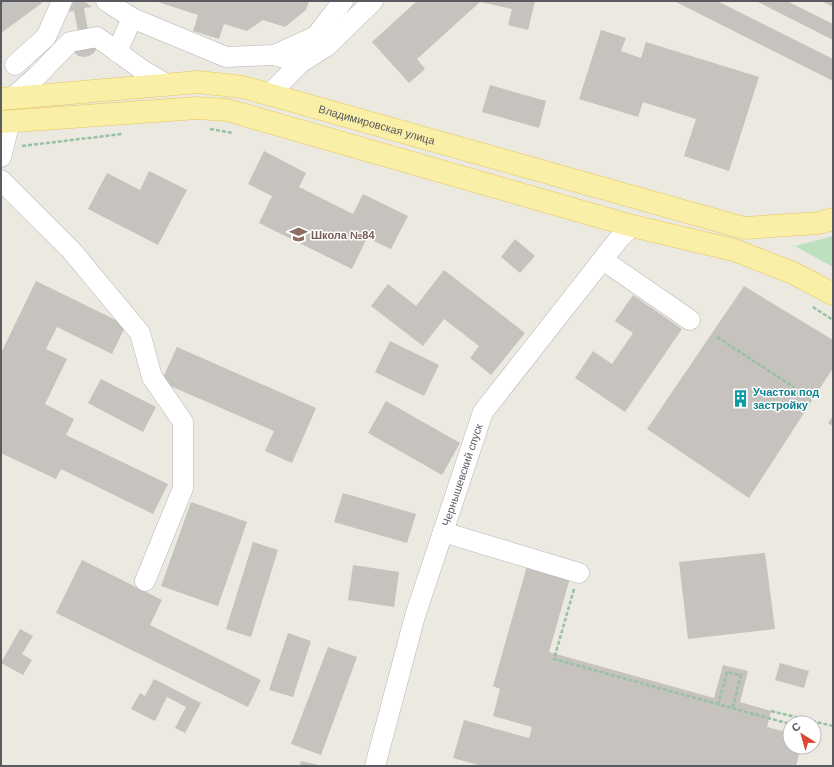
<svg xmlns="http://www.w3.org/2000/svg" width="834" height="767" viewBox="0 0 834 767" font-family="Helvetica,sans-serif">
	<rect width="100%" height="100%" fill="#ebe9e0"/>
	<path fill="#bde1bf" d="M833,236V267L795,246Z"/>
	<path fill="#c6c2bd" d="M1,1H41L42,3L1,33Z
		M74,1H84L92,7L84,8L88,30L97,48L94,53L89,56L84,57L78,56L74,52L78,31L74,11L67,12Z
		M155,1H309L306,10L285,27L263,20L247,31L224,24L219,39L193,31L198,15Z
		M417,1H535L528,30L508,25L512,9L480,2L417,59L425,69L409,83L372,42Z
		M674,1H717L833,59V81Z
		M756,1H787L833,24V40Z
		M821,1H833V7Z
		M601,30L626,38L621,51L641,58L646,42L759,77L729,171L684,156L696,119L643,102L638,117L579,99Z
		M490,85L546,101L539,128L482,112Z
		M264,151L306,173L299,187L353,214L363,194L408,216L391,249L367,238L352,269L259,223L272,196L248,184Z
		M149,171L187,190L158,245L88,209L107,173L140,190Z
		M515,239L535,256L520,273L501,257Z
		M444,270L525,333L491,375L470,358L479,346L444,319L423,346L371,306L388,284L416,306Z
		M36,281L126,325L112,354L57,327L46,349L67,359L45,404L74,419L66,435L168,484L153,514L61,469L56,479L1,453V353Z
		M744,286L833,340V368L749,498L647,429Z
		M633,295L682,329L625,412L575,378L593,351L612,364L633,333L615,321Z
		M390,341L439,365L424,396L375,372Z
		M177,347L316,408L292,463L265,451L274,431L161,382Z
		M101,379L156,407L143,432L88,403Z
		M386,401L460,443L442,475L368,433Z
		M833,416V426L828,423Z
		M343,493L416,514L407,543L334,522Z
		M191,502L247,522L218,606L161,586Z
		M253,542L278,550L251,637L226,629Z
		M765,553L775,629L688,639L679,562Z
		M82,560L162,600L150,625L261,680L248,707L56,613Z
		M353,565L399,572L394,607L348,600Z
		M527,566L570,578L549,652L714,698L723,665L748,671L740,702L771,711L767,727L790,733V747H801L796,766H482L453,758L464,720L529,738L532,727L493,716L500,689L493,686Z
		M20,629L33,636L22,654L32,660L23,675L1,663Z
		M288,633L311,641L293,697L269,690Z
		M328,647L357,657L321,755L291,744Z
		M780,663L809,671L804,688L775,680Z
		M154,679L201,703L185,733L175,728L186,707L167,697L155,721L131,709L140,693L145,696Z
		M301,761L318,765V766H300Z"/>
	<g fill="none" stroke-linecap="round" stroke-linejoin="round">
		<defs>
			<g id="minor">
				<path d="M106,1L132,18L226,57L274,55L316,36L343,1"/>
				<path d="M117,52L132,18"/>
				<path d="M274,55L300,63L327,46L373,1"/>
				<path d="M15,65L46,37L62,1"/>
				<path d="M270,94L300,63"/>
				<path d="M11,99L36,77L70,42L97,37L141,69L168,85"/>
				<path d="M1,157L10,121"/>
				<path d="M1,180L71,250L140,333L152,377L183,422V488L145,581"/>
				<path d="M603,260L690,320"/>
				<path d="M443,532L579,573"/>
				<path id="s1" d="M375,766L415,616L483,412L618,240L632,226"/>
			</g>
			<g id="major">
				<path id="s2" d="M1,99L198,82L243,87L744,228L819,223L833,219"/>
				<path d="M1,122L197,108L227,110L632,226L734,250L793,273L833,294"/>
			</g>
		</defs>
		<use href="#minor" stroke="#b3b5ba" stroke-width="21"/>
		<use href="#major" stroke="#e7c65c" stroke-width="23"/>
		<path stroke="#97c1a5" stroke-width="2.5" stroke-dasharray="4 2" stroke-linecap="butt" d="M210,129L233,133
			M22,146L122,134
			M813,307L833,320
			M717,337L795,388
			M574,589L554,659L790,724
			M718,705L727,672L741,675L732,709
			M771,711L833,726"/>
		<use href="#minor" stroke="#fff" stroke-width="20"/>
		<use href="#major" stroke="#f9efa6" stroke-width="22"/>
	</g>
	<defs>
		<symbol id="school-bare" viewBox="-9 -9 18 18"><path d="M0-5L7-2L0 1L-7-2ZM-4 1L0 2.5L4 1V4Q0 6-4 4Z" fill="#8d6e63" stroke="#fff" stroke-width="2.5" paint-order="stroke"/></symbol>
		<symbol id="building-bare" viewBox="-9 -9 18 18"><path d="M-4-6H4V6H1V3H-1V6H-4ZM-2.5-4.3h1.7v1.8h-1.7ZM.8-4.3h1.7v1.8H.8ZM-2.5-1h1.7V.8h-1.7ZM.8-1h1.7V.8H.8Z" fill="#0f9aa8" stroke="#fff" stroke-width="2.5" paint-order="stroke"/></symbol>
	</defs>
	<g fill-rule="evenodd">
		<use href="#school-bare" x="286" y="222" width="25" height="25"/>
		<use href="#building-bare" x="728" y="386" width="25" height="25"/>
	</g>
	<g text-anchor="middle" dominant-baseline="central" stroke-width="3" stroke-linejoin="round" paint-order="stroke">
		<g font-size="11" fill="#595b60" stroke="#fff">
			<text stroke="none"><textPath href="#s2" startOffset="382">Владимировская улица</textPath></text>
			<text stroke="none"><textPath href="#s1" startOffset="304">Чернышевский спуск</textPath></text>
		</g>
		<g font-size="11" font-weight="bold" fill="#785e54" stroke="#fff" text-anchor="start">
			<text x="311" y="235">Школа №84</text>
		</g>
		<g font-size="11" font-weight="bold" fill="#0d838f" stroke="#fff" text-anchor="start">
			<text x="753" y="392">Участок под<tspan x="753" dy="13">застройку</tspan></text>
		</g>
	</g>
	<rect width="834" height="767" fill="none" stroke="#595b60" stroke-width="4"/>
	<g transform="translate(802 735) rotate(323)"><circle r="19" fill="#ffffff" stroke="#bdbdbf"/>
	<path d="M0-3L7 15L0 10L-7 15Z" fill="#dd4834"/>
	<text y="-6" font-size="11" font-weight="bold" text-anchor="middle" fill="#595b60">С</text>
	</g>
</svg>
